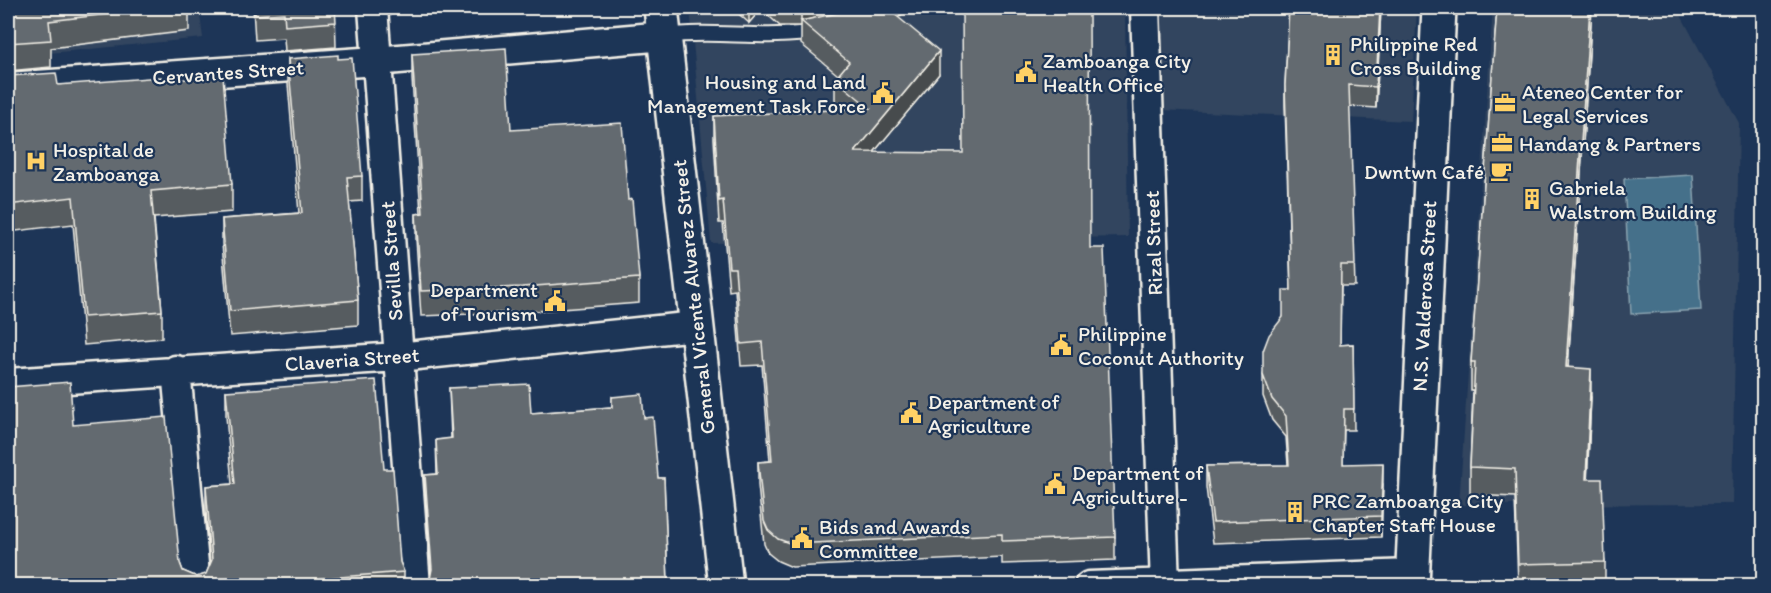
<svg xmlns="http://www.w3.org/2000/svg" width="1771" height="593" viewBox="0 0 1771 593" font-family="Itim,sans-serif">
	<rect width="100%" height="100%" fill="#1d3557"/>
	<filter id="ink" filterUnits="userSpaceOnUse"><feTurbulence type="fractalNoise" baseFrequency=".0167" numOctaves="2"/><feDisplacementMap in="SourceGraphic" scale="12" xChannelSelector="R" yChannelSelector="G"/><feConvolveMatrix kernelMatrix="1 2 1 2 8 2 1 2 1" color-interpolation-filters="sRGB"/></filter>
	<g filter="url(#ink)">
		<path fill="#32455e" d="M8,8H199L203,38L8,57Z
			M690,8H1125L1128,237L711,243Z
			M1162,8H1417L1411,121L1158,110Z
			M1493,8H1677L1739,123L1732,504L1459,505Z"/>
		<path fill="#446f8a" stroke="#8aa3b0" stroke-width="1.5" d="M1693,175L1701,310L1631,314L1624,179Z"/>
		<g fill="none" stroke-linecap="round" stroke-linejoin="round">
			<defs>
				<path id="lane" d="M874,18L897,8
					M665,36C715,29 767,41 818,31"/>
				<path id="street" d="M373,8L416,586
					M1145,8L1165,586
					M8,87L376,61L665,36
					M176,370L196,586
					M8,383L398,357L696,326
					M1089,586L1411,574"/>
				<path id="secondary" d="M661,8L726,586
					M1412,586L1439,8"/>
			</defs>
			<use href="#lane" stroke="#f4f1e8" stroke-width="18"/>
			<use href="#street" stroke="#f4f1e8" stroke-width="33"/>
			<use href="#secondary" stroke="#f4f1e8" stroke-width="38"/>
			<use href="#lane" stroke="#1d3557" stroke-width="14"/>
			<use href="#street" stroke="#1d3557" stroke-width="28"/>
			<use href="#secondary" stroke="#1d3557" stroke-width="33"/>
		</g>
		<path fill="#565c60" stroke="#f4f1e8" stroke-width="1.5" d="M8,8H189V31L51,48V67L8,71Z
			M253,8H335L336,47L285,51L284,38L255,40Z
			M732,8H887L939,74L874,152L1090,248L1115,537V560L1002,564V557L792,567L778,561L768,553L764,544L758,485V462L770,461L762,365L741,366L735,290L729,291L723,223H719L714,139V116L844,110L835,102V79L838,75L801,44V26H780L761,9L749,23Z
			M1289,8H1381L1376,108L1349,106L1355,286H1341L1340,345L1353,344L1354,430H1344L1343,464L1383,484L1381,537L1213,543L1206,487V466L1288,465L1286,437L1272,420L1263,396V375L1283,317L1291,290L1285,106V85Z
			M1497,8H1592L1568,368L1591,397L1587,479L1605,562V585H1518L1515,497L1470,495V467L1473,390H1471V362Z
			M412,54L511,130L628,200L639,278V303L522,312L421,316L416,239V214L421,213L412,79Z
			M288,59L362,176V201L349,202L358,300V325L230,336L222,244V219L299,213L288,84Z
			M8,76L58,85L161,81L232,184V212L154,218L162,311V338L84,345L73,224L8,232Z
			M449,388L531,413L612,407V397L644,418L658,478H664L668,585H430V579L432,572L425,491V475L437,474L436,440L451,439Z
			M226,391L384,469L400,562L404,572V585H8L73,425L180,563L183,571L197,577L206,574L210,564L206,511V486L232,484L226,416Z"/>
		<path fill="#464b4e" stroke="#f4f1e8" stroke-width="1.5" d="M749,8H761V9L749,23Z
			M801,8H877L801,21V26Z
			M1380,8H1381L1376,108V87Z
			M1590,8H1592L1566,395V367Z
			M939,51V74L855,175V152Z
			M1591,369V397L1586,507V479Z
			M1383,463V484L1381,537V516Z"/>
		<path fill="#646b70" stroke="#f4f1e8" stroke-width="1.5" d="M8,8H160L49,21L51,40L8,43Z
			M255,8H335L336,22L285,26L284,13L255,15Z
			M860,8H887L939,51L855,152L963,153L962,8H1089L1090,248H1104L1115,537L1002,541V534L792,544L778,539L768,530L764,521L758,462L772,461L762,342L741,344L735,268H729L723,200L719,201L714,116L870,108L835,79L849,62L801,21Z
			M1289,8H1380L1376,87L1349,85L1355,265H1341L1340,345L1353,344L1354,409H1344L1343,464L1383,463L1381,516L1213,522L1206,466L1289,465L1286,416L1272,399L1263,375V351L1269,335L1283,317V290H1291L1285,85Z
			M1497,8H1590L1566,367L1591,369L1586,479H1602L1605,562L1518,564L1515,469L1470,467L1475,362H1471Z
			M506,48L511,130L622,123L628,200L632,199L639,278L522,287L421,291L416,214L423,213L412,54Z
			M338,55V59L352,58L362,176L347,177L358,300L230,311L222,219L302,213L288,59Z
			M56,73L58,85L161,77V81L223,76L232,184L151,191L162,311L84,317L73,197L8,205V76Z
			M376,380L384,469H393L400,562L404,572L315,579V583L284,585H234V583L207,585H8V387L70,382L73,425L166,417L180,563L183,571L197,577L206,574L212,560L206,486L235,484L226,391Z
			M529,384L531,413L612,407V397L642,394L644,418L653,417L658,478H664L668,584L663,585H445L444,578L430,579L432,569L425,475L438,474L436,440L452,438L449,388Z"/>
	</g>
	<defs>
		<symbol id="building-bare" viewBox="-9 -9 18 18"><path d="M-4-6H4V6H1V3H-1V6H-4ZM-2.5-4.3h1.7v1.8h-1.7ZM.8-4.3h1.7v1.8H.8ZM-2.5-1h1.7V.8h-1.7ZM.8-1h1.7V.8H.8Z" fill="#ffd166" stroke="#1d3557" stroke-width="2.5" paint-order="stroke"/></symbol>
		<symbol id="civic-bare" viewBox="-9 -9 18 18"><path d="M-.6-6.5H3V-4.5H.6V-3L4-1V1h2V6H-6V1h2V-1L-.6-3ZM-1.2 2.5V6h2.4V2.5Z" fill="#ffd166" stroke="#1d3557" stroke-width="2.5" paint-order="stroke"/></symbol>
		<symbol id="office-bare" viewBox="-9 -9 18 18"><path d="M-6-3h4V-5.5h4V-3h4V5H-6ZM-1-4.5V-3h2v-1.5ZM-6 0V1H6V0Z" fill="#ffd166" stroke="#1d3557" stroke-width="2.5" paint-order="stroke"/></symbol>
		<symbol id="hospital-bare" viewBox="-9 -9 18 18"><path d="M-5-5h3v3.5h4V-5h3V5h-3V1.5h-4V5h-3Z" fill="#ffd166" stroke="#1d3557" stroke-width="2.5" paint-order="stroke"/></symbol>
		<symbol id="cafe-bare" viewBox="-9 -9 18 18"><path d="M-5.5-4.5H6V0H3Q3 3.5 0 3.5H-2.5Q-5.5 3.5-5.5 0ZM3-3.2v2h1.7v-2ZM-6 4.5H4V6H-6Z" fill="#ffd166" stroke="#1d3557" stroke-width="2.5" paint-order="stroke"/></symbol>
	</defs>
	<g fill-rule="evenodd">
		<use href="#building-bare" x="1318" y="40" width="30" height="30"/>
		<use href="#civic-bare" x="1011" y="57" width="30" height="30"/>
		<use href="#civic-bare" x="868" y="78" width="30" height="30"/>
		<use href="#office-bare" x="1490" y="88" width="30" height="30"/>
		<use href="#office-bare" x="1487" y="128" width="30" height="30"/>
		<use href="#hospital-bare" x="21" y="146" width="30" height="30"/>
		<use href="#cafe-bare" x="1486" y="156" width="30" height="30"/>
		<use href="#building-bare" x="1517" y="184" width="30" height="30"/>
		<use href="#civic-bare" x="540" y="286" width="30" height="30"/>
		<use href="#civic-bare" x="1046" y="330" width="30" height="30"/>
		<use href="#civic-bare" x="896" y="398" width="30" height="30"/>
		<use href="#civic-bare" x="1040" y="469" width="30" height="30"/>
		<use href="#building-bare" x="1280" y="497" width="30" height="30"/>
		<use href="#civic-bare" x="787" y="523" width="30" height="30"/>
	</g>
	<g text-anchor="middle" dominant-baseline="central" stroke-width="4.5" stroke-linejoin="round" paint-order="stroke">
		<g font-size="21" fill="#f4f1e8" stroke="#1d3557" text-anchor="start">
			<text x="1350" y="43">Philippine Red<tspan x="1350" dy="24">Cross Building</tspan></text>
			<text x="1043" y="60">Zamboanga City<tspan x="1043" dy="24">Health Office</tspan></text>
			<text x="866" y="81" text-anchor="end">Housing and Land<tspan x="866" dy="24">Management Task Force</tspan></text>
			<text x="1522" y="91">Ateneo Center for<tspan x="1522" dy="24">Legal Services</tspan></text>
			<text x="1519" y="143">Handang &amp; Partners</text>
			<text x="53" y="149">Hospital de<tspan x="53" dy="24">Zamboanga</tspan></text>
			<text x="1484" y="171" text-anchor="end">Dwntwn Café</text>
			<text x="1549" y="187">Gabriela<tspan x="1549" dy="24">Walstrom Building</tspan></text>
			<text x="538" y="289" text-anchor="end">Department<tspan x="538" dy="24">of Tourism</tspan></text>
			<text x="1078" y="333">Philippine<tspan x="1078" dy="24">Coconut Authority</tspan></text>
			<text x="928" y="401">Department of<tspan x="928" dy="24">Agriculture</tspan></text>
			<text x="1072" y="472">Department of<tspan x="1072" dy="24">Agriculture -</tspan></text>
			<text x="1312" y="500">PRC Zamboanga City<tspan x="1312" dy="24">Chapter Staff House</tspan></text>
			<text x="819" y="526">Bids and Awards<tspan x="819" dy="24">Committee</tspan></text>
		</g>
		<g font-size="21" fill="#f4f1e8" stroke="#1d3557">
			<text transform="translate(228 72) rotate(-4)">Cervantes Street</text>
			<text transform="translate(1153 243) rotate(-92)">Rizal Street</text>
			<text transform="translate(391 261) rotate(-94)">Sevilla Street</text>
			<text transform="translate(1424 296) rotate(-87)">N.S. Valderosa Street</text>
			<text transform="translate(693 297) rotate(-96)">General Vicente Alvarez Street</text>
			<text transform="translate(352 359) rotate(-4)">Claveria Street</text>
		</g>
	</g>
	<rect width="1771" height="593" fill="none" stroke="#1d3557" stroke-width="30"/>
	<rect x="15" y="15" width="1741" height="563" fill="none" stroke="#f4f1e8" stroke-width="2" filter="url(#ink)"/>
</svg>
